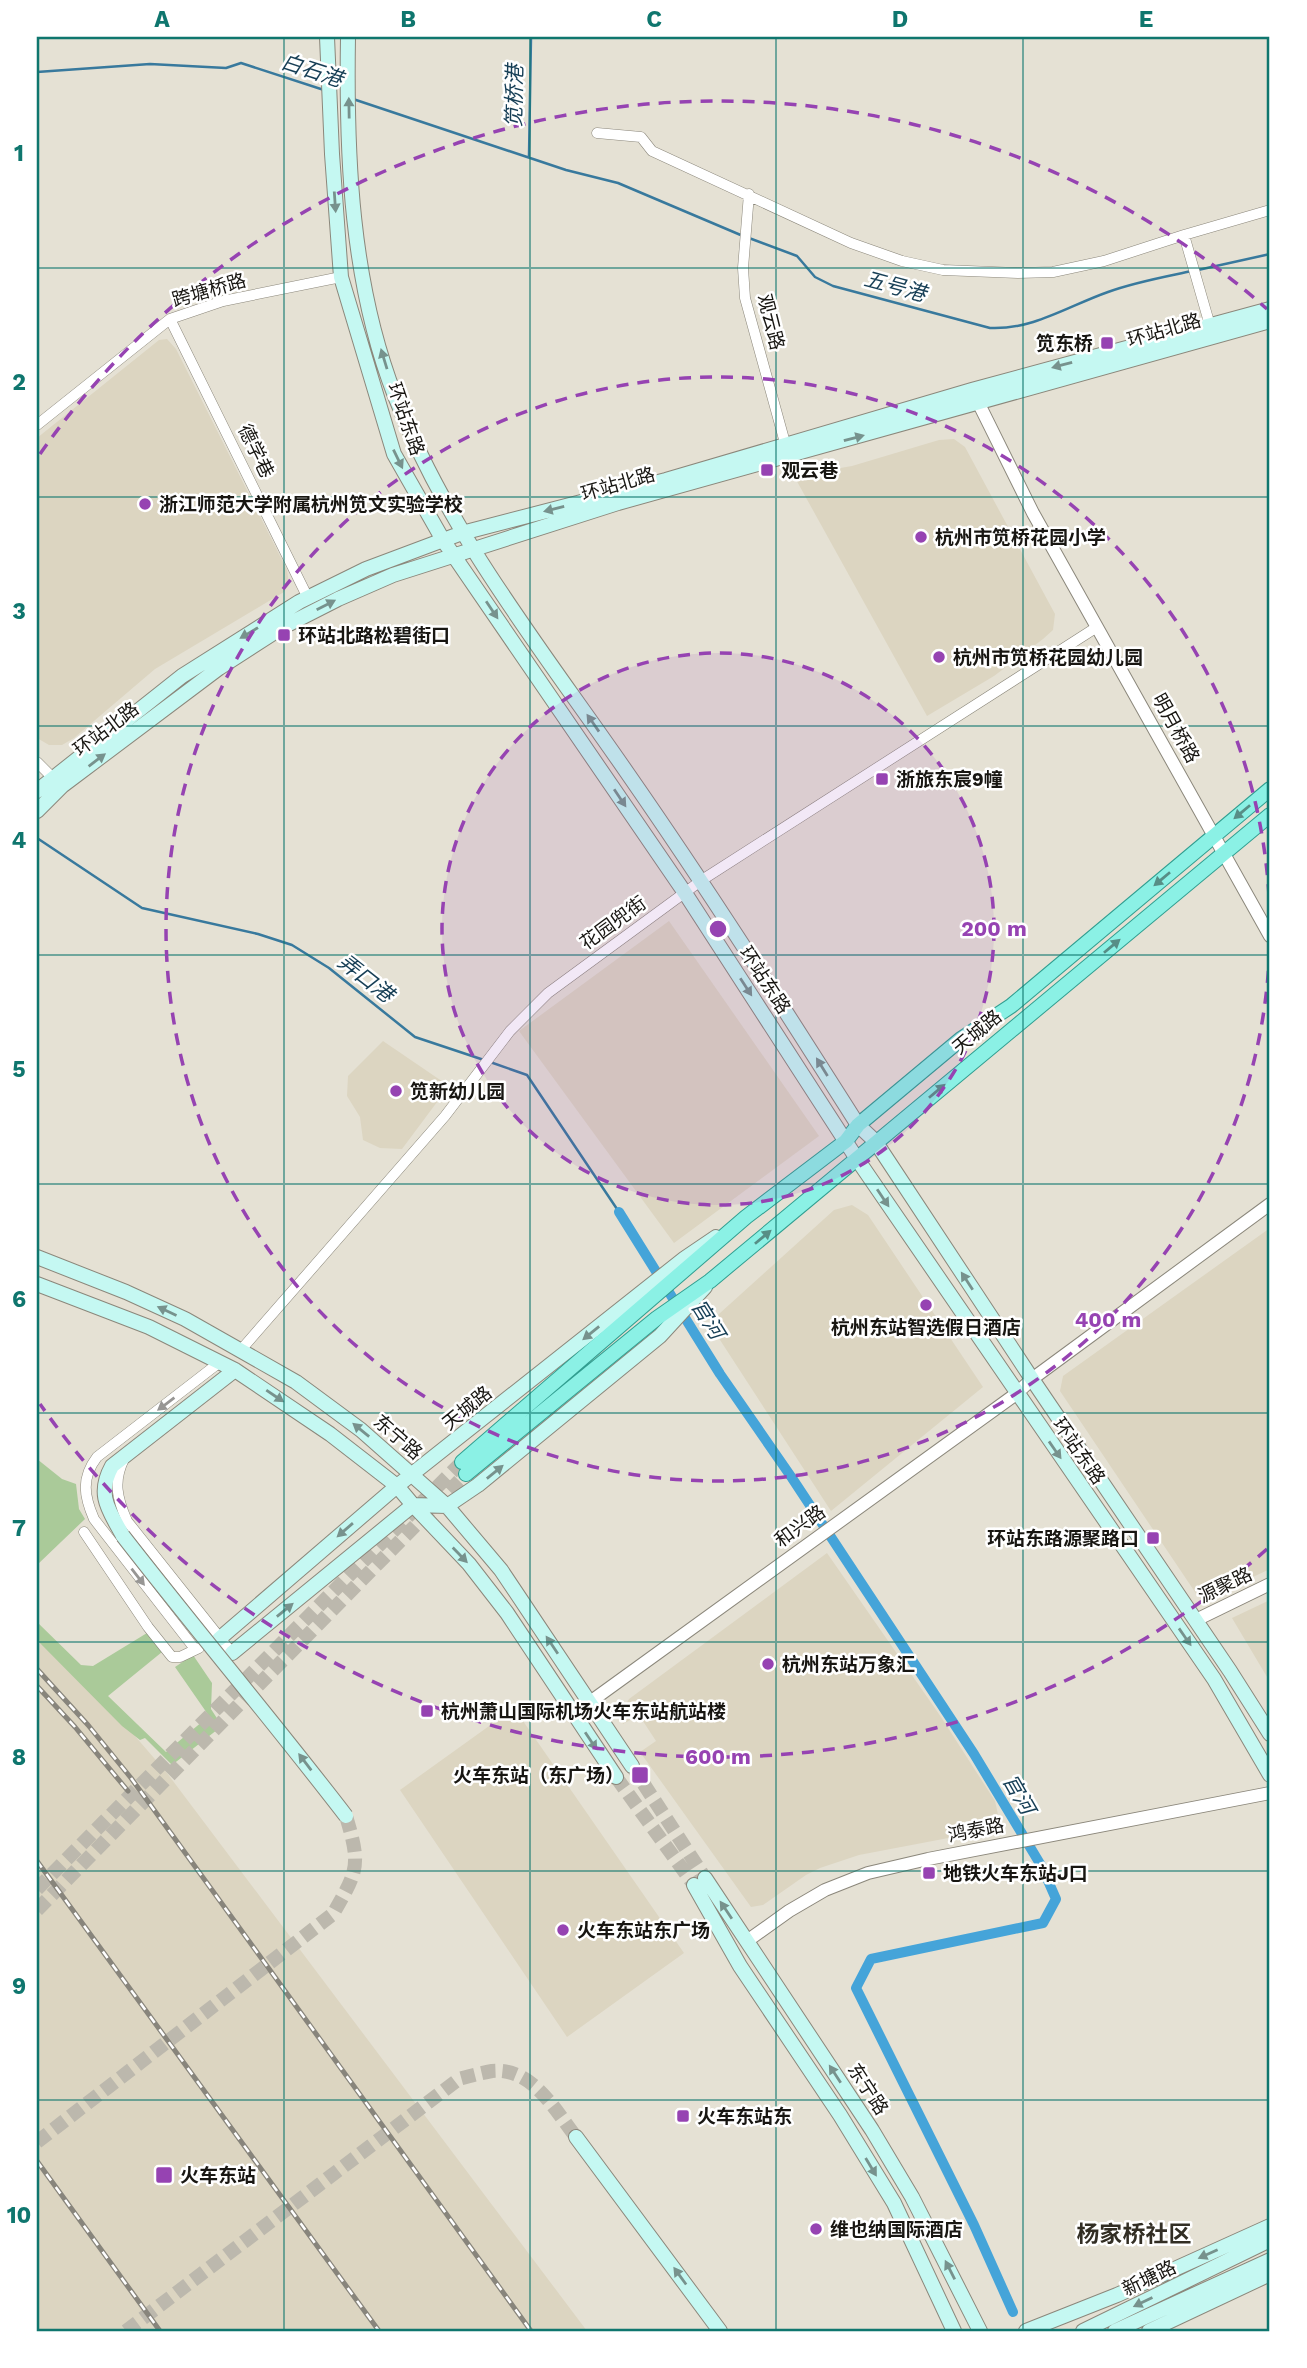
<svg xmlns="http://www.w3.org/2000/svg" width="1307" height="2368" viewBox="0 0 1307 2368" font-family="'Work Sans','Noto Sans SC',sans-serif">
	<rect width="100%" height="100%" fill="#e5e1d4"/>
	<path fill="#dcd5c1" d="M167,339L176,349L287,570L289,584L284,592L155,669L74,738L62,745H49L37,738V438L159,340Z
		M954,439L965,447L1055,614L1053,630L1043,639L994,676L927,716L794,476L852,466L939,440Z
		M669,921L819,1136L674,1243L519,1031Z
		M383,1041L449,1086L402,1149L380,1148L363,1140L360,1117L347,1096L348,1076Z
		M852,1205L868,1215L983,1387L831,1511L709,1323L834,1210Z
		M1270,1228V1569L1212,1596L1197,1595L1060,1391L1063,1376Z
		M827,1553L941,1717L995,1801L1001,1828L859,1855L820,1868L806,1875L763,1905L751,1907L640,1752L656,1741L639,1715L623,1724L620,1714L629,1699Z
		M1270,1600V1682L1232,1618Z
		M37,1623L167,1773L587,2331H37Z
		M514,1708L684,1953L567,2037L400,1790Z"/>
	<path fill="#aaca99" d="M37,1459L62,1479L76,1484L79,1509L85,1519L37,1565Z
		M37,1622L81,1665L93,1666L147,1633L162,1652L108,1696L166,1752L209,1716L175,1667L193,1655L212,1683L211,1709L222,1726L172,1765L145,1738L140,1740L122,1726L37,1640Z"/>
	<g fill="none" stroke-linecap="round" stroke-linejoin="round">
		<path stroke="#38799d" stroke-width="2.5" d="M37,72L150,64L226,68L241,63L324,90
			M353,99L566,170L618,183L743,236
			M529,156L531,37
			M749,238L797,256L815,277L833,286L990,328C1033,330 1068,306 1108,292C1135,282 1164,277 1192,271
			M1198,270L1270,254
			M37,838L142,908L258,934L292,945L329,968L415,1037L484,1060
			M490,1062L527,1075L619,1212"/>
		<path stroke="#45a4d9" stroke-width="10" d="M619,1212L720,1374L792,1478L974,1754L1042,1867L1056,1899L1043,1923L871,1959L856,1988L974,2225L1013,2312"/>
		<path stroke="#bcb8ad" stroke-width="14" stroke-dasharray="14 7" stroke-linecap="butt" d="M632,1766L705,1878
			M616,1777L694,1885
			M37,2142L333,1914C358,1870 361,1866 346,1816
			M126,2331L459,2079C470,2076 481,2073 492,2071C532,2067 555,2110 576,2137"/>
		<path stroke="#bcb8ad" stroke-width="14" stroke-dasharray="14 7" stroke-linecap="butt" d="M37,1889L462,1462
			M37,1910L466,1474"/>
		<defs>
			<path id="minor" d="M597,133L641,137L652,151L851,243L902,261L943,270L1018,273L1053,272L1104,261L1184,235L1270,210
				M749,194L743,268L745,298L787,450
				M1184,235L1211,329
				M170,319L308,598
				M37,425L170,319L223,301L341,277
				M37,762L56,781
				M240,1351L445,1116L510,1031L548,993L702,880L1097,627
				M124,1459C113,1481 117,1498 127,1521L232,1653
				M84,1532L148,1627L172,1657H180L199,1648
				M195,1649L94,1519C84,1496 81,1478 97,1457L220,1362"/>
			<path id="tertiary" d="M975,396L1033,513L1270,936
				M1196,1620L1270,1584
				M590,1702L1016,1394L1032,1379L1270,1204
				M747,1941L789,1911L825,1890L868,1873L928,1859L1270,1793"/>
			<path id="secondary" d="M327,37L332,154L341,277L394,454L443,540L685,893L857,1159L1214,1679L1270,1775
				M348,37C346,157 351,283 395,396C449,535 544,652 628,774C708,889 783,1007 858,1125L875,1141L1032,1379L1230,1671L1270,1734
				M37,791L182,676L299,602L366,569L462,533L666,480L972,390L1270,309
				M37,811L62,786L219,668L281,628L338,599L393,575L618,503L1270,321
				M37,1257L126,1292L185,1319L296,1382L361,1430L447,1506L501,1570L632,1766
				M37,1284L149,1327L235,1370L330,1434L397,1486L413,1505L469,1564L507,1613L616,1777
				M123,1536C109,1510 96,1495 112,1466L235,1370
				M219,1639L397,1486L685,1258L716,1237
				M232,1653L413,1505L447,1506L478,1485L660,1336L705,1287
				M705,1878L872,2130L912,2197L980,2331
				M694,1885L740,1966L840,2115L894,2203L954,2331
				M576,2137L720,2331
				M1026,2331L1117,2295L1270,2226
				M1083,2331L1270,2240
				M1115,2331L1270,2260
				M1149,2331L1270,2274"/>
			<path id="primary" d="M462,1462L746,1217L846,1141L858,1125L961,1039L1011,1006L1270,789
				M466,1474L657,1318L710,1281L1270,815"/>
		</defs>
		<use href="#minor" stroke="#8b877b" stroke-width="11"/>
		<use href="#tertiary" stroke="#8b877b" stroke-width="14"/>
		<use href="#secondary" stroke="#8b877b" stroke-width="16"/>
		<use href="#primary" stroke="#319e90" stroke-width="16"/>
		<use href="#minor" stroke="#fff" stroke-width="10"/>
		<use href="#tertiary" stroke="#fff" stroke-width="12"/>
		<use href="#secondary" stroke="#c5f8f2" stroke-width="14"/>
		<use href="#primary" stroke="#8bf1e5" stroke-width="14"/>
		<defs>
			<path id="rail" d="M37,1669L88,1725L131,1778L531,2331
				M37,1686L75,1727L128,1791
				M37,1861L379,2331
				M37,2161L160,2331"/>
		</defs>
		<use href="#rail" stroke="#88857c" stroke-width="5"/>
		<use href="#rail" stroke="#fff" stroke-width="2.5" stroke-dasharray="8" stroke-linecap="butt"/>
		<defs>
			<path id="secondary-bridge" d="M123,1536C196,1630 273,1721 346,1816"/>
		</defs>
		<use href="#secondary-bridge" stroke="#8b877b" stroke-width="16" stroke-linecap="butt"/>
		<use href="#secondary-bridge" stroke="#c5f8f2" stroke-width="14"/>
	</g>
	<defs><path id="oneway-solid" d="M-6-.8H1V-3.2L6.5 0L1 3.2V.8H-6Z" transform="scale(1.75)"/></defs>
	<g fill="#77928d">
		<use href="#oneway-solid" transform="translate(349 108) rotate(-91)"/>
		<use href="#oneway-solid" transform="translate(335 202) rotate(86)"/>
		<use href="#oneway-solid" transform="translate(384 359) rotate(-107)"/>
		<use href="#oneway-solid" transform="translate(1062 365) rotate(165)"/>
		<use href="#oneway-solid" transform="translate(854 438) rotate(-15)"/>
		<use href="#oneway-solid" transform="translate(398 459) rotate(64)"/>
		<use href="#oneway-solid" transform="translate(554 509) rotate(166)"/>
		<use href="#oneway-solid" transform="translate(326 605) rotate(-27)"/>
		<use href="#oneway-solid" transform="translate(492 610) rotate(56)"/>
		<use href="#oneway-solid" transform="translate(249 633) rotate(149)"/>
		<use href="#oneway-solid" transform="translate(593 723) rotate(-125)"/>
		<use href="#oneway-solid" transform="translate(97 760) rotate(-37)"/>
		<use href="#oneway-solid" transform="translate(620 798) rotate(56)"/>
		<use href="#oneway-solid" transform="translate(746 987) rotate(57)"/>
		<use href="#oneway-solid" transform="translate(822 1067) rotate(-122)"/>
		<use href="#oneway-solid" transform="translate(883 1198) rotate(56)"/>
		<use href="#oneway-solid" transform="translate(967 1281) rotate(-123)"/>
		<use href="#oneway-solid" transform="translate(167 1311) rotate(-155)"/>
		<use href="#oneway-solid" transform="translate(591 1333) rotate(141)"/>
		<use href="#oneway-solid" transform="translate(275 1396) rotate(34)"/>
		<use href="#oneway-solid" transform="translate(361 1430) rotate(-141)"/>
		<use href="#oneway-solid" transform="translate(1055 1450) rotate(55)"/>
		<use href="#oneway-solid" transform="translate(495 1472) rotate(-39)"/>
		<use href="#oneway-solid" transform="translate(345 1530) rotate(139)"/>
		<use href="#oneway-solid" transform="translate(460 1555) rotate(46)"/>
		<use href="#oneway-solid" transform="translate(285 1610) rotate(-39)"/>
		<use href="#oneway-solid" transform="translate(1185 1637) rotate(55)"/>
		<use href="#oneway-solid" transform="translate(552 1645) rotate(-124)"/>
		<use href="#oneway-solid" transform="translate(591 1741) rotate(56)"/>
		<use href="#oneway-solid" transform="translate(305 1762) rotate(-127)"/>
		<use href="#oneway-solid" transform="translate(726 1910) rotate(-124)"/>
		<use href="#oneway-solid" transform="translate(835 2074) rotate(-123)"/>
		<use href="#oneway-solid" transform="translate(871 2167) rotate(59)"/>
		<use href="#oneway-solid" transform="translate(1208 2254) rotate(156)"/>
		<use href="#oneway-solid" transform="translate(950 2270) rotate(-117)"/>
		<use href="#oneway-solid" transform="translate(680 2276) rotate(-126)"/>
		<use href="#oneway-solid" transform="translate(1143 2302) rotate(154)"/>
	</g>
	<g fill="#578e86">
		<use href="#oneway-solid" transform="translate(1242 812) rotate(140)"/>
		<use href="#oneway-solid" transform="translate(1162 879) rotate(140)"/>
		<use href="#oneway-solid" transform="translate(1112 946) rotate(-40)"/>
		<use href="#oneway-solid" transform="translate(937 1091) rotate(-40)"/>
		<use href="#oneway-solid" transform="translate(763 1237) rotate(-40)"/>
	</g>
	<g fill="#979694">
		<use href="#oneway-solid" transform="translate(166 1404) rotate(143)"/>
		<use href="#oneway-solid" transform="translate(138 1577) rotate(52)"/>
	</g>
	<path fill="none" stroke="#0f766e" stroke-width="2" stroke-opacity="0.55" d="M284,37V2331M530,37V2331M776,37V2331M1023,37V2331M37,268H1270M37,497H1270M37,726H1270M37,955H1270M37,1184H1270M37,1413H1270M37,1642H1270M37,1871H1270M37,2100H1270"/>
	<circle cx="718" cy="929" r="276" fill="#9643b2" fill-opacity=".12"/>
	<g fill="none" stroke="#9643b2" stroke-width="3.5" stroke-dasharray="12 9">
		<circle cx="718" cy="929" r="276"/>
		<circle cx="718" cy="929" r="552"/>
		<path d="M1267 1549A828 828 0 0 1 40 1404M40 454A828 828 0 0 1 1267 309"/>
	</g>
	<g fill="#9643b2" stroke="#fff" stroke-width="2.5">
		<rect x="1100" y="336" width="14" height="14" rx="3.5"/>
		<rect x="760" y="463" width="14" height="14" rx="3.5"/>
		<circle cx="145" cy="504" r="7"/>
		<circle cx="921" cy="537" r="7"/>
		<rect x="277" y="628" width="14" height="14" rx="3.5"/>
		<circle cx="939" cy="657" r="7"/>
		<rect x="875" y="772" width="14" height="14" rx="3.5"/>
		<circle cx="396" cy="1091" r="7"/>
		<circle cx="926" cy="1305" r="7"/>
		<rect x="1146" y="1531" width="14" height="14" rx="3.5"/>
		<circle cx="768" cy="1664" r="7"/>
		<rect x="420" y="1704" width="14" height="14" rx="3.5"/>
		<rect x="631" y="1766" width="18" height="18" rx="3.5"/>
		<rect x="922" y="1866" width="14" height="14" rx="3.5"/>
		<circle cx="563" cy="1930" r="7"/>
		<rect x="676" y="2109" width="14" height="14" rx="3.5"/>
		<rect x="155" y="2166" width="18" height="18" rx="3.5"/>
		<circle cx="816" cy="2229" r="7"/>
	</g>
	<g text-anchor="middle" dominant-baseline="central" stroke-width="5" stroke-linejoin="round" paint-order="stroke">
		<g font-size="19" fill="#181612" stroke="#fff">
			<text transform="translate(209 290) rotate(-16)">跨塘桥路</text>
			<text transform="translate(771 322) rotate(76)">观云路</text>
			<text transform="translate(1164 330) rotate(-16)">环站北路</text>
			<text transform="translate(406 419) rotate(71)">环站东路</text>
			<text transform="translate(256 451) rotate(64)">德学巷</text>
			<text transform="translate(618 484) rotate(-16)">环站北路</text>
			<text transform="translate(1176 728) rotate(61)">明月桥路</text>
			<text transform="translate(106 729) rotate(-37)">环站北路</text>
			<text transform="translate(613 923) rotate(-36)">花园兜街</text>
			<text transform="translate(765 980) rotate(57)">环站东路</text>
			<text transform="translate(977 1032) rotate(-40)">天城路</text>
			<text transform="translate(467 1408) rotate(-39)">天城路</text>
			<text transform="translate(398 1437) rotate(41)">东宁路</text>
			<text transform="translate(1079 1451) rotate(55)">环站东路</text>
			<text transform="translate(800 1526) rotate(-36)">和兴路</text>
			<text transform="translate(1225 1585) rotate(-26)">源聚路</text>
			<text transform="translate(976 1830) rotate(-11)">鸿泰路</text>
			<text transform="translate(868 2089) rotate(57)">东宁路</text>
			<text transform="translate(1149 2278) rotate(-26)">新塘路</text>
		</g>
		<g font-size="19" font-weight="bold" fill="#181612" stroke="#fff" text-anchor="start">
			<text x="1093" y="343" text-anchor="end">笕东桥</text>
			<text x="781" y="470">观云巷</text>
			<text x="159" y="504">浙江师范大学附属杭州笕文实验学校</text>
			<text x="935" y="537">杭州市笕桥花园小学</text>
			<text x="298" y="635">环站北路松碧街口</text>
			<text x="953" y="657">杭州市笕桥花园幼儿园</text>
			<text x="896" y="779">浙旅东宸9幢</text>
			<text x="410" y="1091">笕新幼儿园</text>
			<text x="926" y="1327" text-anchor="middle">杭州东站智选假日酒店</text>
			<text x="1139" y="1538" text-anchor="end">环站东路源聚路口</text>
			<text x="782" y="1664">杭州东站万象汇</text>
			<text x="441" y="1711">杭州萧山国际机场火车东站航站楼</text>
			<text x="624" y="1775" text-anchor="end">火车东站（东广场）</text>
			<text x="943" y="1873">地铁火车东站J口</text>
			<text x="577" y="1930">火车东站东广场</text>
			<text x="697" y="2116">火车东站东</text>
			<text x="180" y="2175">火车东站</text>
			<text x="830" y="2229">维也纳国际酒店</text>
		</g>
		<g font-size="21" font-style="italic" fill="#163e55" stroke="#fff">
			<text transform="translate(312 70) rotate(18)">白石港</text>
			<text transform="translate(514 96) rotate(-89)">笕桥港</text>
			<text transform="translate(895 286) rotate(15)">五号港</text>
			<text transform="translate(366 978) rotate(38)">弄口港</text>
			<text transform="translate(708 1319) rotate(58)">官河</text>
			<text transform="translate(1019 1794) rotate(60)">官河</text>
		</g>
		<g font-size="23" font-weight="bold" fill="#322e24" stroke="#fff">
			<text x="1134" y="2234">杨家桥社区</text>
		</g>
	</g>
	<circle cx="718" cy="929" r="10" fill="#9643b2" stroke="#fff" stroke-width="3.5"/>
	<g font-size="21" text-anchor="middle" font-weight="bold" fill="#9643b2" stroke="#fff" stroke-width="5" stroke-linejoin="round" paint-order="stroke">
		<text x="994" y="936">200 m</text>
		<text x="1108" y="1327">400 m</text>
		<text x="718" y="1764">600 m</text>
	</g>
	<rect width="1307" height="2368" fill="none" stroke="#ffffff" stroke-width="77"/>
	<rect x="38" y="38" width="1230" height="2292" fill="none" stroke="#0f766e" stroke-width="2.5"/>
	<g font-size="23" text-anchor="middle" font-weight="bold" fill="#0f766e">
		<text x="162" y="27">A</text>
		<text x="408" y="27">B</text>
		<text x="654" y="27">C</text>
		<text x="900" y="27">D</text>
		<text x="1146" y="27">E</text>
		<text x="19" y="161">1</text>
		<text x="19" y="390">2</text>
		<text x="19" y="619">3</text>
		<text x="19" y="848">4</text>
		<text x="19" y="1077">5</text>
		<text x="19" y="1307">6</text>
		<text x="19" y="1536">7</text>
		<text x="19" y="1765">8</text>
		<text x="19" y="1994">9</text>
		<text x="19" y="2223">10</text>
	</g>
</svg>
